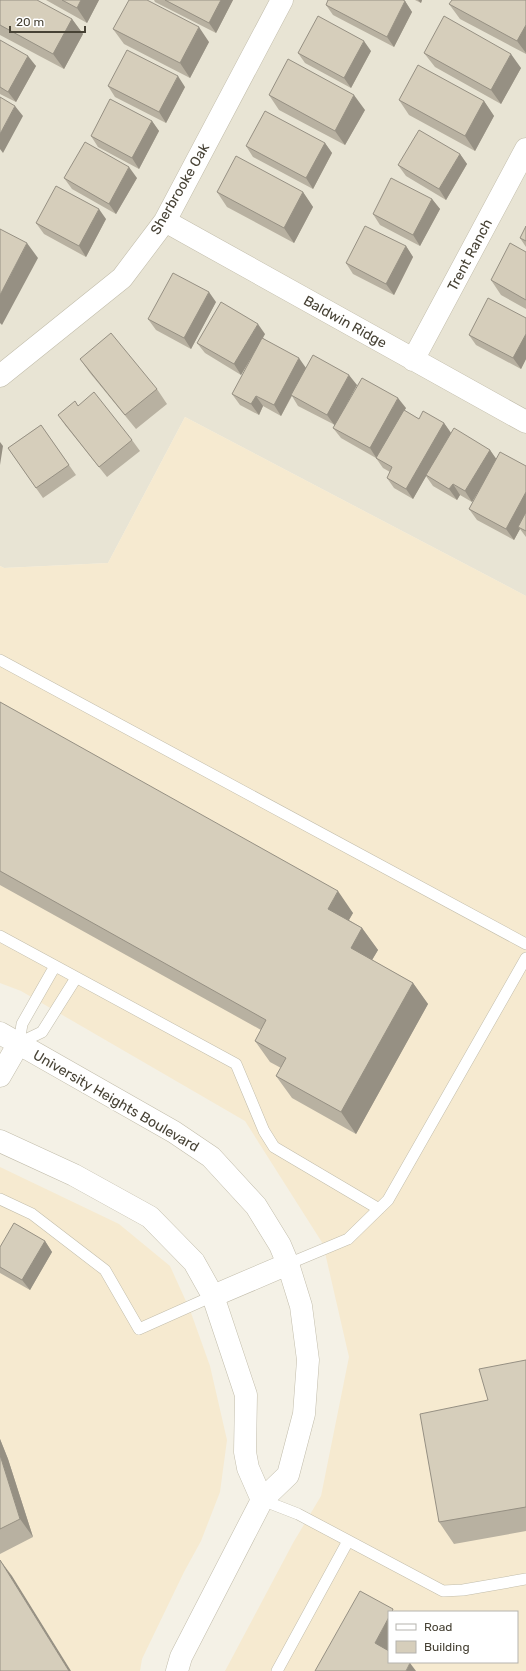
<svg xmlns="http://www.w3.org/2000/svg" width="526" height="1671" viewBox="0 0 526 1671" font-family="Rubik,sans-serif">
	<rect width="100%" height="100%" fill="#f4f1e6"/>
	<path fill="#e8e4d4" d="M0,0H526V596L185,417L108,563L4,568L0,566Z"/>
	<path fill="#f6ead0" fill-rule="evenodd" d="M185,417L526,596V1671H225L293,1543L321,1496L349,1357L323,1244L245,1121L21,991L0,983V566L4,568L108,563ZM389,1612H517V1662H389Z
		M0,1167L119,1224L170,1266L190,1310L210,1366L227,1440L220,1492L201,1541L184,1572L142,1659L140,1671H0Z"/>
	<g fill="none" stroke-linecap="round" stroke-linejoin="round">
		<defs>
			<path id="service" d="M0,660L526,944
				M0,936L236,1064L264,1131L274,1147L379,1209
				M19,1043L42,1032L76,978
				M19,1043L22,1024L55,966
				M0,1199L32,1214L105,1270L139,1329L213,1296
				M288,1264L348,1239L388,1200L526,958
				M262,1500L298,1514L443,1591L463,1590L526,1579
				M277,1671L348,1541"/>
			<path id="minor" d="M165,221L526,422
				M413,360L526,149
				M0,376L122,278L165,221L282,0
				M0,1033L174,1132L211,1157L256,1206L280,1245L288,1264L301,1306L308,1360L304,1414L288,1475L262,1500L181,1657L177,1671
				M0,1076L19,1043
				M0,1141L74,1175L150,1217L194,1262L213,1296L246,1395L245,1452L248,1468L262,1500
				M213,1296L288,1264"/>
		</defs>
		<use href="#service" stroke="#c2bdab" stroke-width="12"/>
		<use href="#minor" stroke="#c2bdab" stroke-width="23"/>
		<use href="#service" stroke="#fff" stroke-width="11"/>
		<use href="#minor" stroke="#fff" stroke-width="22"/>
	</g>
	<path fill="#b8b1a1" d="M0,0L72,19L83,34L64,69L0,35Z
		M46,0H99L87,23Z
		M154,0H233L216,33L155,2Z
		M415,0H422L421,3Z
		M526,0V54L460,19L449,4Z
		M405,1L412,12L394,47L333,15L326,5Z
		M113,29L209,42L190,78L124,44Z
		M0,40L36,66L16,102L0,94Z
		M371,51L351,88L305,63L298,53Z
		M424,53L521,68L501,104L435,67Z
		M108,86L185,87L166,123L115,97Z
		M269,95L365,110L345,145L279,110Z
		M399,100L484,101L494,116L475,151L409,115Z
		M152,121L159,131L139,169L98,147L91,136Z
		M325,143L332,153L313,189L253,157L246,146Z
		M460,154L467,164L446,200L406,176L398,165Z
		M64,178H137L116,214L72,189Z
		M217,192H303L313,207L294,243L227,207Z
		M432,199L440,209L420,246L380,225L373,214Z
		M106,219L86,257L44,234L36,223Z
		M526,226V247L520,238Z
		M406,246L413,257L394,295L353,274L346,263Z
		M526,252V309L501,295L491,280Z
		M216,302L191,349L156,330L148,319Z
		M526,318V359L521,369L476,345L469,335Z
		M265,334L263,338L306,368L357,385L346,405L406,408L404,410L419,419L444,423L451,433L490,450L496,459L526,466V537L520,529L514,540L477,520L469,509L482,485L472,502L460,495L457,500L433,486L426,476L413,499L394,488L387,478L390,472L383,468L376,458L341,438L333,428L335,425L298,406L292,396L281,416L263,406L259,415L240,405L232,394L259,344L241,375L205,353L197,343Z
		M80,359L157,389L167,404L136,429L90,373Z
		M78,406L132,440L140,451L107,477L65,425L58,415Z
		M41,425L76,475L43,498L8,448Z
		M0,702L353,913L349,920L362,928L378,950L372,960L413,983L428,1004L356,1134L292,1098L276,1076L281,1068L270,1062L255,1041L261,1030L0,885Z
		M45,1241L52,1252L30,1290L0,1273V1247Z
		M526,1360V1531L454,1544L439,1522L488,1400Z
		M0,1439L8,1459L33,1537L0,1554Z"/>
	<path fill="#969083" d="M81,0H99L87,23L77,8Z
		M221,0H233L216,33L209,23Z
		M418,0H422L421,3Z
		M405,1L412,12L394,47L387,37Z
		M72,19L83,34L64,69L53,54Z
		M526,25V53L517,41Z
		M199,27L209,42L190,78L180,63Z
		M364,41L371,51L351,88L344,78Z
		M511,54L521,68L501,104L491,90Z
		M28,56L36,66L16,102L8,92Z
		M178,76L185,87L166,123L159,112Z
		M354,95L365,110L345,145L335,131Z
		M484,101L494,116L475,151L465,136Z
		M15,106L23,116L3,153L0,149V134Z
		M152,121L159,131L139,169L132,158Z
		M325,143L332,153L313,189L306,178Z
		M460,154L467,164L446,200L439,189Z
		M129,167L137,178L116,214L109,204Z
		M303,192L313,207L294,243L284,228Z
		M432,199L440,209L420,246L413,235Z
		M99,209L106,219L86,257L79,246Z
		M27,243L38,258L2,325L0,323V295Z
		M406,246L413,257L394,295L386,284Z
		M209,292L216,302L191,349L184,338Z
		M258,324L265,334L241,375L234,364Z
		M526,334V359L521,369L513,358Z
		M299,358L306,368L281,416L274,405Z
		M349,375L357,385L335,426L327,415Z
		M256,396L263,406L259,415L251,404Z
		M398,398L406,408L377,459L370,448Z
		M444,423L451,433L413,499L406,489Z
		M0,442L3,446L0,465Z
		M490,450L497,460L472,502L465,491Z
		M453,484L460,495L457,500L449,489Z
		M526,492V517L518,527L520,529L514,540L506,529Z
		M338,891L353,913L343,930L328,909Z
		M362,928L378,950L366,970L351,948Z
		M413,983L428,1004L356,1134L341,1112Z
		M45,1241L52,1252L30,1290L22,1280Z
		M0,1439L8,1459L33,1537L20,1519L0,1455Z
		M0,1560L12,1576L71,1671H69Z
		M389,1617V1658L375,1643Z
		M410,1663L416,1671H406Z"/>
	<path fill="#d6cebb" stroke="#969083" d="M0,0H37L72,19L53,54L0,25Z
		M62,0H81L77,8Z
		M129,0H147L199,27L180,63L113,29Z
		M165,0H221L209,23Z
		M328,0H403L405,1L387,37L326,5Z
		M452,0H526V25L517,41L449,4Z
		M318,16L364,41L344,78L298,53Z
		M444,16L511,54L491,90L424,53Z
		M0,40L28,56L8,92L0,87Z
		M127,50L178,76L159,112L108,86Z
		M288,59L354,95L335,131L269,95Z
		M418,65L484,101L465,136L399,100Z
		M0,97L15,106L0,134Z
		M110,99L152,121L132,158L91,136Z
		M265,111L325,143L306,178L246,146Z
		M419,130L460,154L439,189L398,165Z
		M85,142L129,167L109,204L64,178Z
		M236,156L303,192L284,228L217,192Z
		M391,178L432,199L413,235L373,214Z
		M56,186L99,209L79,246L36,223Z
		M365,226L406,246L386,284L346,263Z
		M526,226V241L520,238Z
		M0,229L27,243L0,295Z
		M510,243L526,252V300L491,280Z
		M173,273L209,292L184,338L148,319Z
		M488,298L526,318V334L513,358L469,335Z
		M221,302L258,324L234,364L197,343Z
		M111,333L157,389L125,415L80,359Z
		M262,338L299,358L274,405L256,396L251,404L232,394Z
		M313,355L349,375L327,415L291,395Z
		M362,378L398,398L370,448L333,428Z
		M94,392L132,440L99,467L58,415L75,401L78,406Z
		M404,410L419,419L423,411L444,423L406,489L387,478L392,467L376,458Z
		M41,425L69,465L36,488L8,448Z
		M454,428L490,450L465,491L453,484L449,489L426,475Z
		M500,452L526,466V492L506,529L469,509Z
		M526,512V531L518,527Z
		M0,702L338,891L328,909L362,928L351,948L413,983L341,1112L276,1076L286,1058L255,1041L266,1020L0,871Z
		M14,1223L45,1241L22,1280L0,1267V1247Z
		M526,1360V1507L439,1522L420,1414L488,1400L479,1369Z
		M0,1455L20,1519L0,1529Z
		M0,1560L69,1671H0Z
		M360,1591L393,1609L392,1612H389V1617L375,1643L389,1651V1662H409L410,1663L406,1671H315Z"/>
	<g text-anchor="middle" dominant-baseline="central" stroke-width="4" stroke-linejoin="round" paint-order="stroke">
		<g font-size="14" fill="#474235" stroke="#fff">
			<text transform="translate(180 189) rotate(-60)">Sherbrooke Oak</text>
			<text transform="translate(470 255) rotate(-62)">Trent Ranch</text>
			<text transform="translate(345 322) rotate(29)">Baldwin Ridge</text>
			<text transform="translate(116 1101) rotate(30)">University Heights Boulevard</text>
		</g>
	</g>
	<rect x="388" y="1611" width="130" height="52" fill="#ffffff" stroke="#b5b3ae"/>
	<rect x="396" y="1624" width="20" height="6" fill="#ffffff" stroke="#b5b3ae"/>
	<text x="424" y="1631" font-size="12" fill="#474235">Road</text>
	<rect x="396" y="1641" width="20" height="12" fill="#d6cebb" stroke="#b5b3ae"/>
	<text x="424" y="1651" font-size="12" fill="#474235">Building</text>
	<path d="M10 26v6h75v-6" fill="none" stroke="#474235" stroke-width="2"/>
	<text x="16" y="26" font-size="12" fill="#474235" stroke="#ffffff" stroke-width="3" paint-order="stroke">20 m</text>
</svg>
